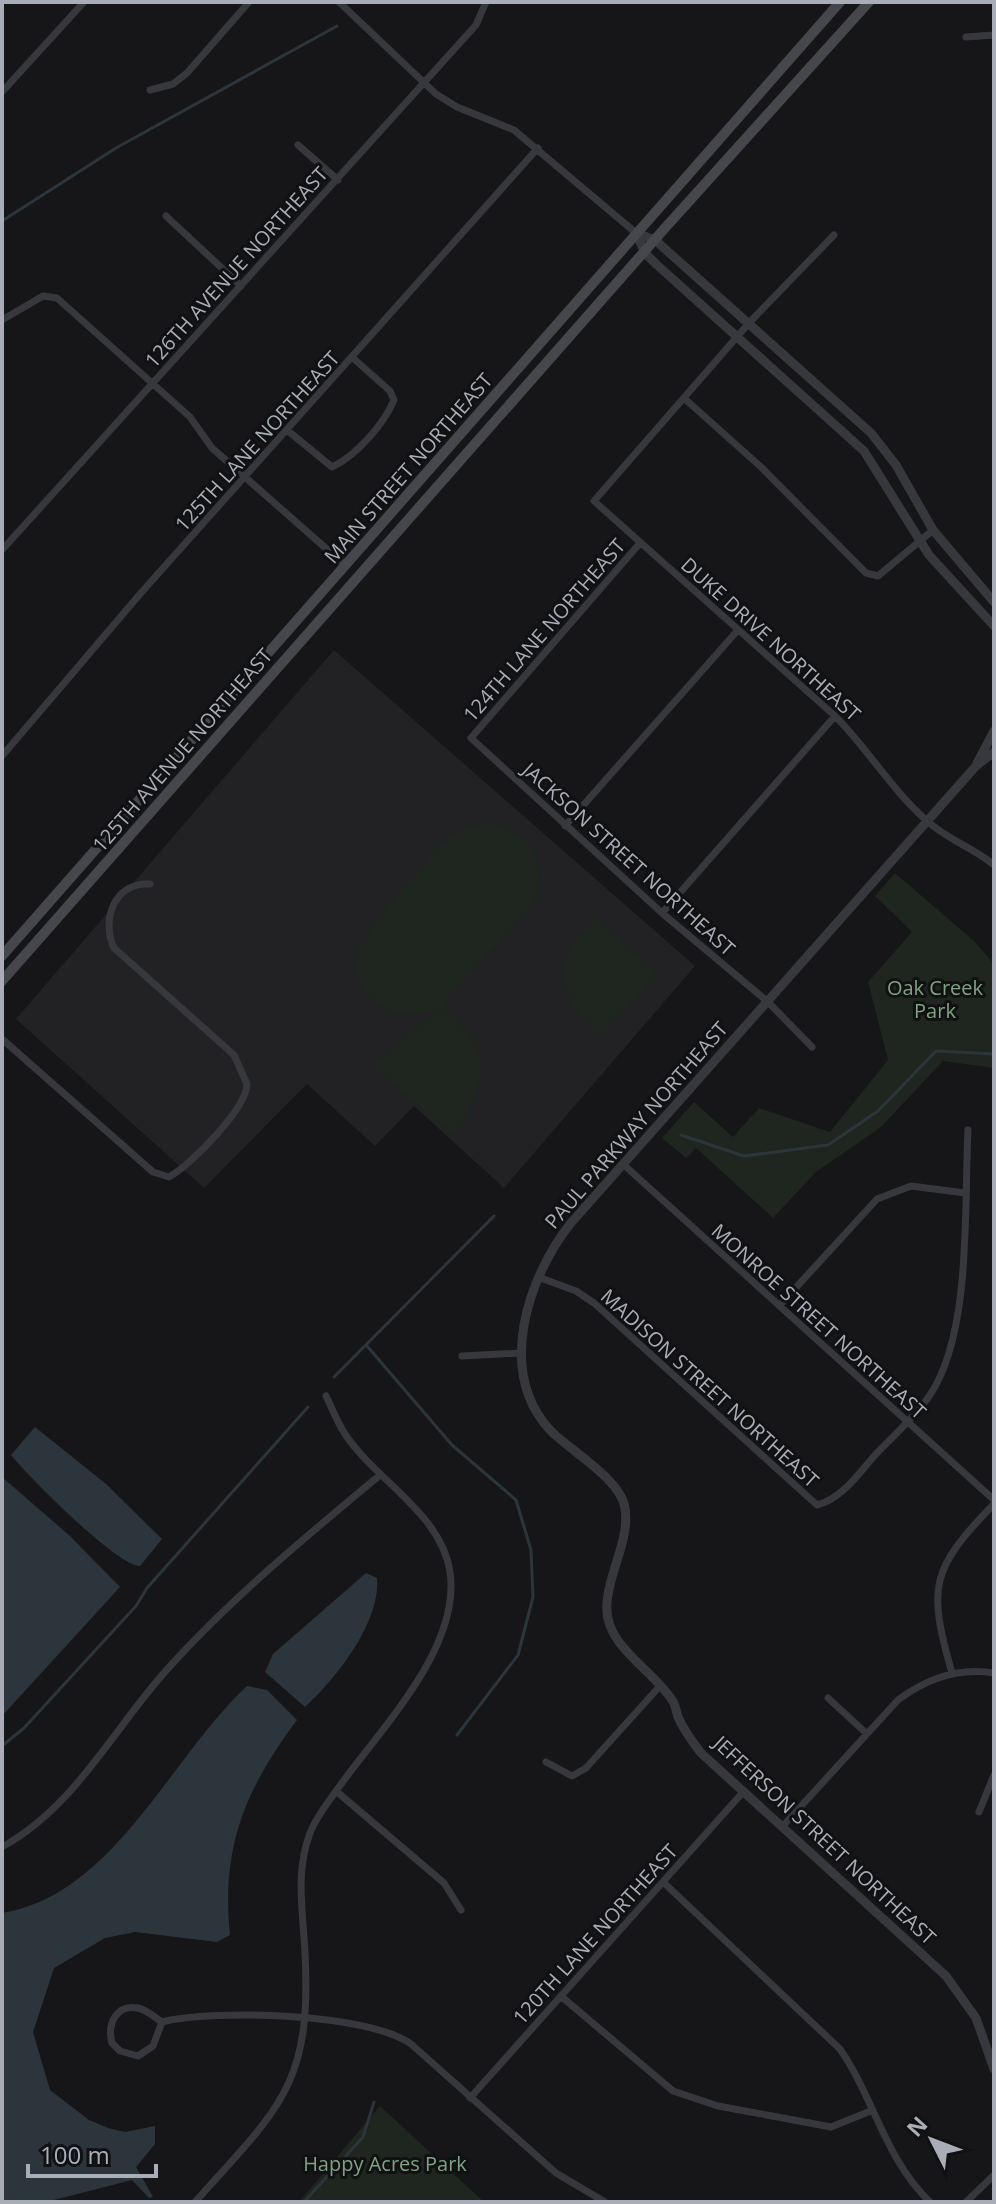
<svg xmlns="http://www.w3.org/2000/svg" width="996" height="2204" viewBox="0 0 996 2204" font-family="'Open Sans',sans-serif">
	<rect width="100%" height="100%" fill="#161618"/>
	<path fill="#222225" d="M334,650L695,966L504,1188L414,1106L375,1146L307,1084L204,1188L16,1019Z"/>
	<path fill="#1e261f" d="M495,824C535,835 545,865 534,902L441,1007C496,1048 486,1082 453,1134L372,1066L436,1010C413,1016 391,1019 373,999C364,990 355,975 356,961C358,938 434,848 454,834C467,826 480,825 495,824Z
		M895,873L974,941L994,964V1068L943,1061L881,1127L816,1172L773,1218L696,1148L686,1158L662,1138L694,1102L733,1137L759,1108L830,1132L888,1060L868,982L912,932L875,896Z
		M594,918L657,973L600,1038C555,992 551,965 594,918Z
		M380,2106L484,2202H299Z"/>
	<path fill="#2c353c" d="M35,1427L106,1484L162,1539L140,1566C118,1567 28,1476 11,1455Z
		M2,1477L70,1536L120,1587L2,1716Z
		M366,1573L377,1578C381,1622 336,1679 305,1707L265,1672L273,1654Z
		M247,1686L267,1690L297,1720C245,1790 221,1847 230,1935L217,1942L135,1932L105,1938L54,1968L33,2032L50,2090L89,2120L108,2128L125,2132L155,2126V2144L136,2167L153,2197L149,2198L132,2180L46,2202H2V1913C114,1895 170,1757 247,1686Z"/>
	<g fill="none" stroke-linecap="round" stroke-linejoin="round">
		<path stroke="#2c353c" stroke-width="3" d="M2,221L116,148L337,26
			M681,1135L744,1156L828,1145L878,1111L936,1051L994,1054
			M367,1346L452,1445L516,1500L531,1550L533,1597L518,1655L457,1735
			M334,1377L494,1216
			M2,1746L24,1728L136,1606L147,1588L308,1407
			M304,2202L363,2137L374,2102"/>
		<path stroke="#37383d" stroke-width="7" d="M339,2L436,94L457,107L514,130L636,233
			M966,37L994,35
			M150,90L173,84L187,73L249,2
			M2,92L84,2
			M298,145L338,180
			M166,216L241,286
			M834,235L749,323L594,501L835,716C868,749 891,789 926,820C947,840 973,847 994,865
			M2,320L43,296L57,298L190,417L212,448L346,566
			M685,399L761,467L866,573L878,576L933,530
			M287,430L332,467C356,456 384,424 394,400L390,391L353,358
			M640,543L471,738L662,913L768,1002L812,1047
			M2,550L476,25L486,2
			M2,756L140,594L538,148
			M565,826L738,630
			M662,913L835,716
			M2,1039L153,1172L169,1177C190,1166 247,1108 247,1084L234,1055L114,948C101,920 114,882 150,884
			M624,1165L994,1500
			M538,1277L576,1291L594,1303L817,1505C842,1499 859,1473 876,1454C894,1435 916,1416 930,1395C972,1332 964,1206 968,1130
			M780,1305L877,1199L911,1186L965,1193
			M462,1356L522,1353
			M952,1673C927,1586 931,1569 994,1504
			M828,1698L867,1734
			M546,1762L572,1776L586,1768L659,1687
			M336,1791L444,1883L461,1910
			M979,1812L994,1775
			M782,1827L898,1700C926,1679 958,1667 994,1673
			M2,1847C77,1806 115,1725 172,1664C235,1595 308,1535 380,1475
			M663,1882L840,2049C874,2098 885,2159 930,2202
			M562,1997L673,2091L718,2106L831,2127L873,2110
			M162,2022L153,2046L138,2056L120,2051L112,2043C107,2024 116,2004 138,2008C147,2010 154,2017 162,2022C214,2009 368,2013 411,2044L556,2173L605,2202
			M470,2098L744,1791
			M195,2202C279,2108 312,2086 305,1953C303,1911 295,1873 310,1833C316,1817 329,1801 339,1787C381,1728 461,1648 450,1572C442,1514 375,1480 345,1434C337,1422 332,1408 326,1396
			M966,2202L994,2175"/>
		<path stroke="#37383d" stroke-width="9" d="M636,233L645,253L656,264L864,451L929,555L994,626
			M636,233L655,240L871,433L896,465L933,530L994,602
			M994,752L976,766L570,1224C528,1278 496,1371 550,1430C569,1450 621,1479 625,1508C630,1539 609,1572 607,1603C603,1646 652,1668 672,1700C676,1705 676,1712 678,1717C684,1731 692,1741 701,1753L946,1976L976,2018L994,2069
			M977,763L994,731"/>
		<path stroke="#45474d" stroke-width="10" d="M2,956L840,2
			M2,981L665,228L869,2"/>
	</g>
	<g text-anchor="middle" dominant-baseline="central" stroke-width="6" stroke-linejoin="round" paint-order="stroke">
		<g font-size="20" fill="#a8adb8" stroke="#111113">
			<text transform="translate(236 267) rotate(-48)">126TH AVENUE NORTHEAST</text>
			<text transform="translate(257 441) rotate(-48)">125TH LANE NORTHEAST</text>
			<text transform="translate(408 468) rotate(-49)">MAIN STREET NORTHEAST</text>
			<text transform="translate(544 630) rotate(-49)">124TH LANE NORTHEAST</text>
			<text transform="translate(771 639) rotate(42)">DUKE DRIVE NORTHEAST</text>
			<text transform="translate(182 750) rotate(-49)">125TH AVENUE NORTHEAST</text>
			<text transform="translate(629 859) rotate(42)">JACKSON STREET NORTHEAST</text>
			<text transform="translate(636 1125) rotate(-49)">PAUL PARKWAY NORTHEAST</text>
			<text transform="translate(819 1321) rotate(42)">MONROE STREET NORTHEAST</text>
			<text transform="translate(710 1388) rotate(42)">MADISON STREET NORTHEAST</text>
			<text transform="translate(825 1840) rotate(43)">JEFFERSON STREET NORTHEAST</text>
			<text transform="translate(595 1934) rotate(-48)">120TH LANE NORTHEAST</text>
		</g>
		<g font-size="20" fill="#7fa381" stroke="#111113">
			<text x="935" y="987">Oak Creek<tspan x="935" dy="23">Park</tspan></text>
			<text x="385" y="2163">Happy Acres Park</text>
		</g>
	</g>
	<rect width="996" height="2204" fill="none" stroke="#a8adb8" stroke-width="8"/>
	<g transform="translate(932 2140) rotate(312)" stroke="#111113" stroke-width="6" paint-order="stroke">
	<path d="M0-6L14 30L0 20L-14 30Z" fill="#a8adb8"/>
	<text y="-12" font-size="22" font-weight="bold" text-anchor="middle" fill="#a8adb8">N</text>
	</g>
	<path d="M28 2164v12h128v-12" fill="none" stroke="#a8adb8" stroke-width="4"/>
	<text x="40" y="2164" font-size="24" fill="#a8adb8" stroke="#111113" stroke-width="6" paint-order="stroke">100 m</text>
</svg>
